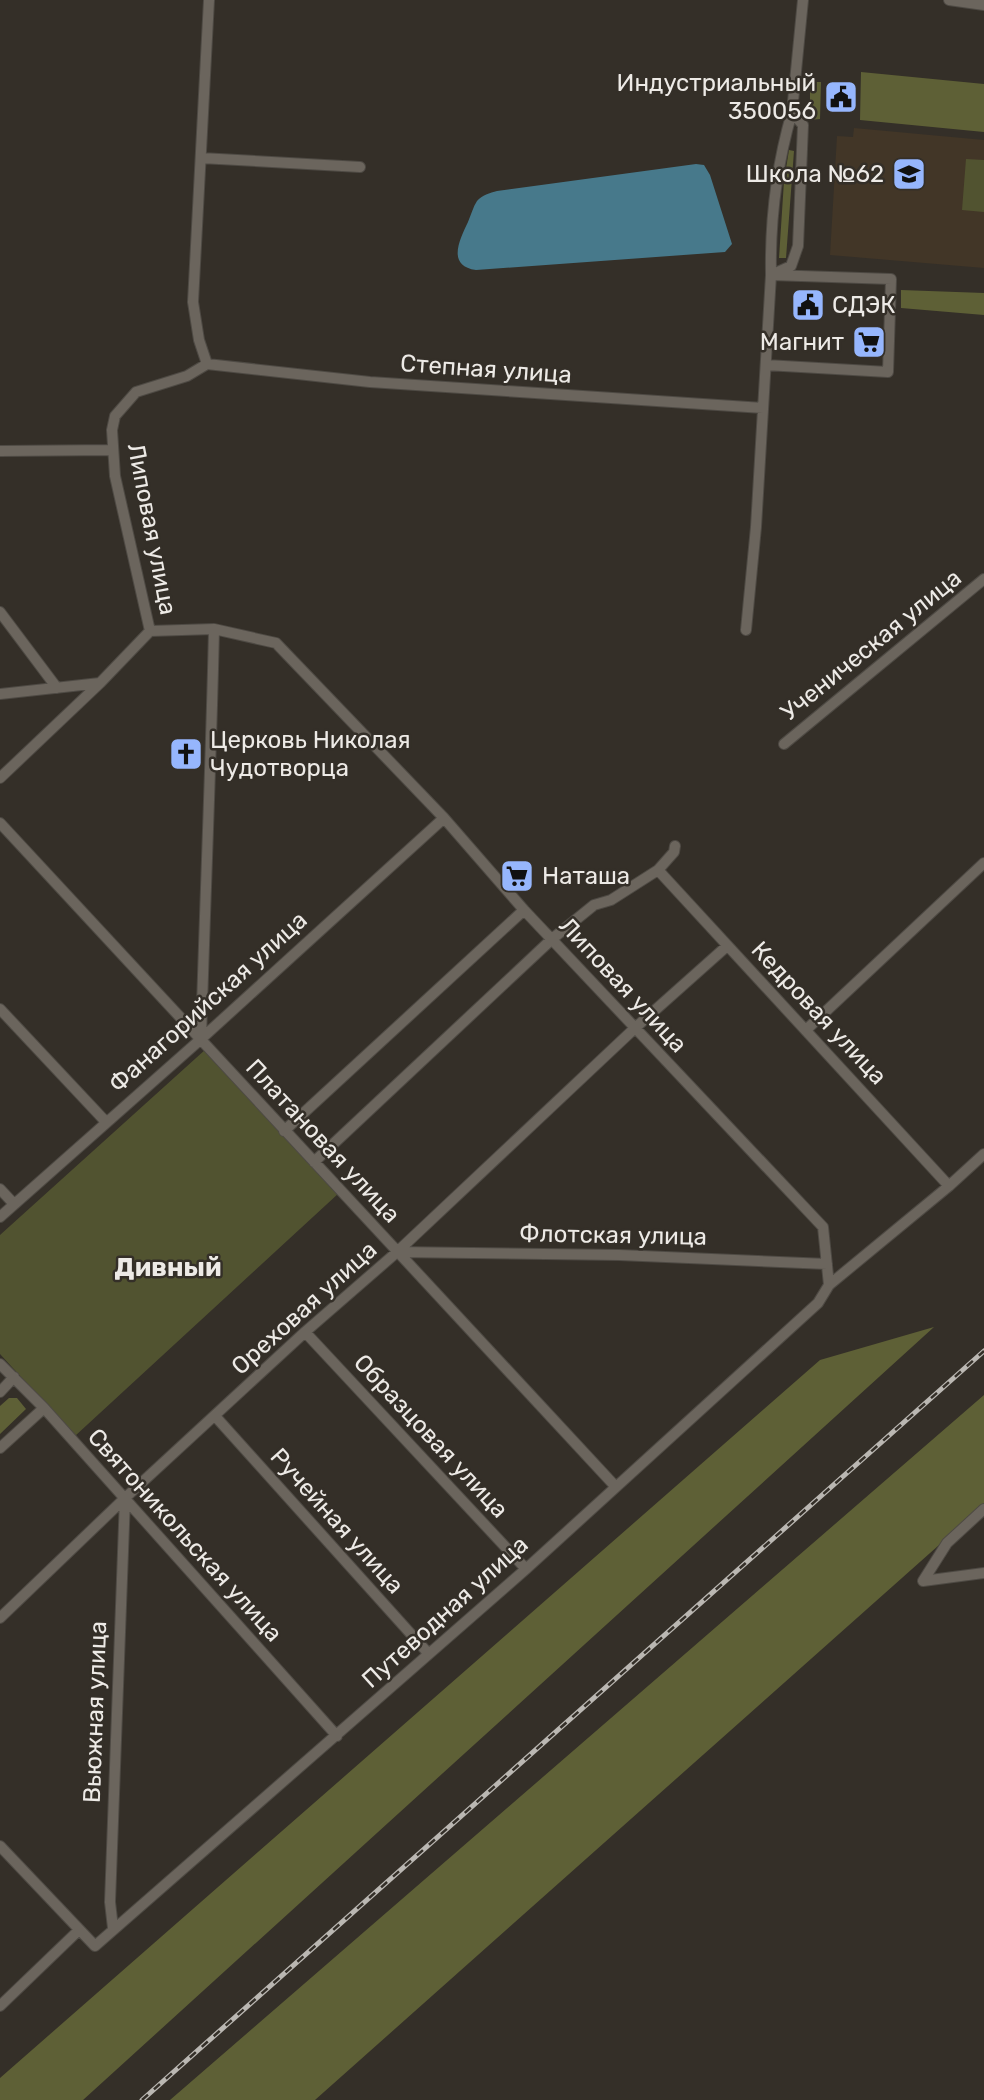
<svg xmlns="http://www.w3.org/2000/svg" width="984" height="2100" viewBox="0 0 984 2100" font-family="Rubik,sans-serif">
	<rect width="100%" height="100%" fill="#342f28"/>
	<path fill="#423627" d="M854,128L984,140V268L830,255L837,136L853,137Z"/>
	<path fill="#515330" d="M966,159L984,160V212L962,210Z
		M206,1049L339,1193L75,1436L0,1354V1235Z"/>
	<path fill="#5e6036" d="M861,72L984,84V132L860,120Z
		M810,82H821L820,119L810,120Z
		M789,150L794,151L786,258H779L784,181Z
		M901,290L984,293V315L901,308Z
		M934,1327L83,2100H0V2078L820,1360Z
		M984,1395V1505L315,2100H170Z
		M9,1398H17L26,1409L0,1434V1406Z"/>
	<path fill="#47798b" d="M696,164L704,165L710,175L732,244L725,252L476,270C446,266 460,239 468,222C471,215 473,207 477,201C482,195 490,193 497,191Z"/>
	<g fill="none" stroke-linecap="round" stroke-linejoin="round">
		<defs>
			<path id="street" d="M949,0L984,5
				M201,158L360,167
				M207,364L370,382L763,408
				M207,364L199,340L193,302L209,0
				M766,365L888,372L891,279L771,275C770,222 777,164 792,112
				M0,451L112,450
				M0,612L57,688
				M746,630L756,527L771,275L791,266L798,246L803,125L792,112L803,0
				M150,631L115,476L112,430L115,416L136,392L187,376L207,364
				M0,694L100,683
				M784,744L984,579
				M0,778L100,683L150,631
				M0,823L615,1486
				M658,870L949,1186
				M0,1009L106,1122
				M807,1029L984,863
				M201,1039C205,902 211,766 214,629
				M284,1131L524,910
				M314,1162L552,939L594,905L611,900L658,870L674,852L675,846
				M0,1189L14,1204
				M0,1217L201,1039L444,818
				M397,1252L619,1255L827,1264
				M829,1285L949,1186L984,1154
				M305,1332L526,1569
				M0,1364L44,1408L337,1736
				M0,1392L14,1377
				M215,1416L428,1653
				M0,1448L44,1408
				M923,1581L947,1543L984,1509
				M923,1581L984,1573
				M0,1618L125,1498L305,1332L397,1252L635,1028L727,946
				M0,1846L95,1946L526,1569L818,1303L829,1285L823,1227L524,910L444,818L276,643L214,629L150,631
				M113,1928L110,1902L125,1498
				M0,2006L79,1930"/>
		</defs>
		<use href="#street" stroke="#4e4a44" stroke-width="12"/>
		<use href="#street" stroke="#6b655d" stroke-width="10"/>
		<defs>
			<path id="rail" d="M142,2100L984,1351"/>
		</defs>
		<use href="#rail" stroke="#bab7b2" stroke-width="5"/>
		<use href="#rail" stroke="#342f28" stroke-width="2.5" stroke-dasharray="8" stroke-linecap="butt"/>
	</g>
	<defs>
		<symbol id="civic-square" viewBox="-11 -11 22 22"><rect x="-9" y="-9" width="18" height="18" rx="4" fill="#96b6fd" stroke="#342f28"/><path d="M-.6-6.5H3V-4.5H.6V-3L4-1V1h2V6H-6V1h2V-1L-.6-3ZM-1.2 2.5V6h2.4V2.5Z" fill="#111"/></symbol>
		<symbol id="school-square" viewBox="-11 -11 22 22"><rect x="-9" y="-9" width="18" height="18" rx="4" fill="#96b6fd" stroke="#342f28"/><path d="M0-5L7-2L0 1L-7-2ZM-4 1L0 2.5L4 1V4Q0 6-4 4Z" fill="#111"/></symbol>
		<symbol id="supermarket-square" viewBox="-11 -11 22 22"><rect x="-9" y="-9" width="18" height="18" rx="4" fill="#96b6fd" stroke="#342f28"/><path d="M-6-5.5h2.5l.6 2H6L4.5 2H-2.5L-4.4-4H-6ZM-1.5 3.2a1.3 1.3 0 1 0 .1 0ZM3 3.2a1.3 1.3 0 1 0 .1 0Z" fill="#111"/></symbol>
		<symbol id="church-square" viewBox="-11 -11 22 22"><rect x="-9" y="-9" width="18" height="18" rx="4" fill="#96b6fd" stroke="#342f28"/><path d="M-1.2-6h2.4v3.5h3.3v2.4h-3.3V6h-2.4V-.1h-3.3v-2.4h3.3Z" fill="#111"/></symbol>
	</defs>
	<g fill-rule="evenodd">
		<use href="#civic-square" x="822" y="78" width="38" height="38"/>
		<use href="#school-square" x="890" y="155" width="38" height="38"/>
		<use href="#civic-square" x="789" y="286" width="38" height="38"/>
		<use href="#supermarket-square" x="850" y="323" width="38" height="38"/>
		<use href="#church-square" x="167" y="735" width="38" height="38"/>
		<use href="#supermarket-square" x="498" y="857" width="38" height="38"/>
	</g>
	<g text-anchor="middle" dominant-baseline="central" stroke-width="5" stroke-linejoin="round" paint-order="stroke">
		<g font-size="24" fill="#edeae6" stroke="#342f28" text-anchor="end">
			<text x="816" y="83">Индустриальный<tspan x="816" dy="28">350056</tspan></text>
			<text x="884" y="174">Школа №62</text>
			<text x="832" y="305" text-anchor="start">СДЭК</text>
			<text x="844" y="342">Магнит</text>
			<text x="210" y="740" text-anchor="start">Церковь Николая<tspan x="210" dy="28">Чудотворца</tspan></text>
			<text x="542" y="876" text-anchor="start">Наташа</text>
		</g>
		<g font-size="24" fill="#edeae6" stroke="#342f28">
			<text transform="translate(486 369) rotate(4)">Степная улица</text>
			<text transform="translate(152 529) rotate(79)">Липовая улица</text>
			<text transform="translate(871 645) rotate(-39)">Ученическая улица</text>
			<text transform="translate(623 985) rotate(47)">Липовая улица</text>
			<text transform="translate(208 1002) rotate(-42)">Фанагорийская улица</text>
			<text transform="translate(819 1013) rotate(47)">Кедровая улица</text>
			<text transform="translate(323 1141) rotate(47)">Платановая улица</text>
			<text transform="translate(613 1235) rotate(1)">Флотская улица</text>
			<text transform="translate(304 1308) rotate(-42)">Ореховая улица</text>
			<text transform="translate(431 1436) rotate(47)">Образцовая улица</text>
			<text transform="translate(337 1521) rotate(48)">Ручейная улица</text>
			<text transform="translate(185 1535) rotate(48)">Святоникольская улица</text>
			<text transform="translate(445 1612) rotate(-42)">Путеводная улица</text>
			<text transform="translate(95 1712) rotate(-88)">Вьюжная улица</text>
		</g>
		<g font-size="26" font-weight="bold" fill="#edeae6" stroke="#342f28">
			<text x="168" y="1267">Дивный</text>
		</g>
	</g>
</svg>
